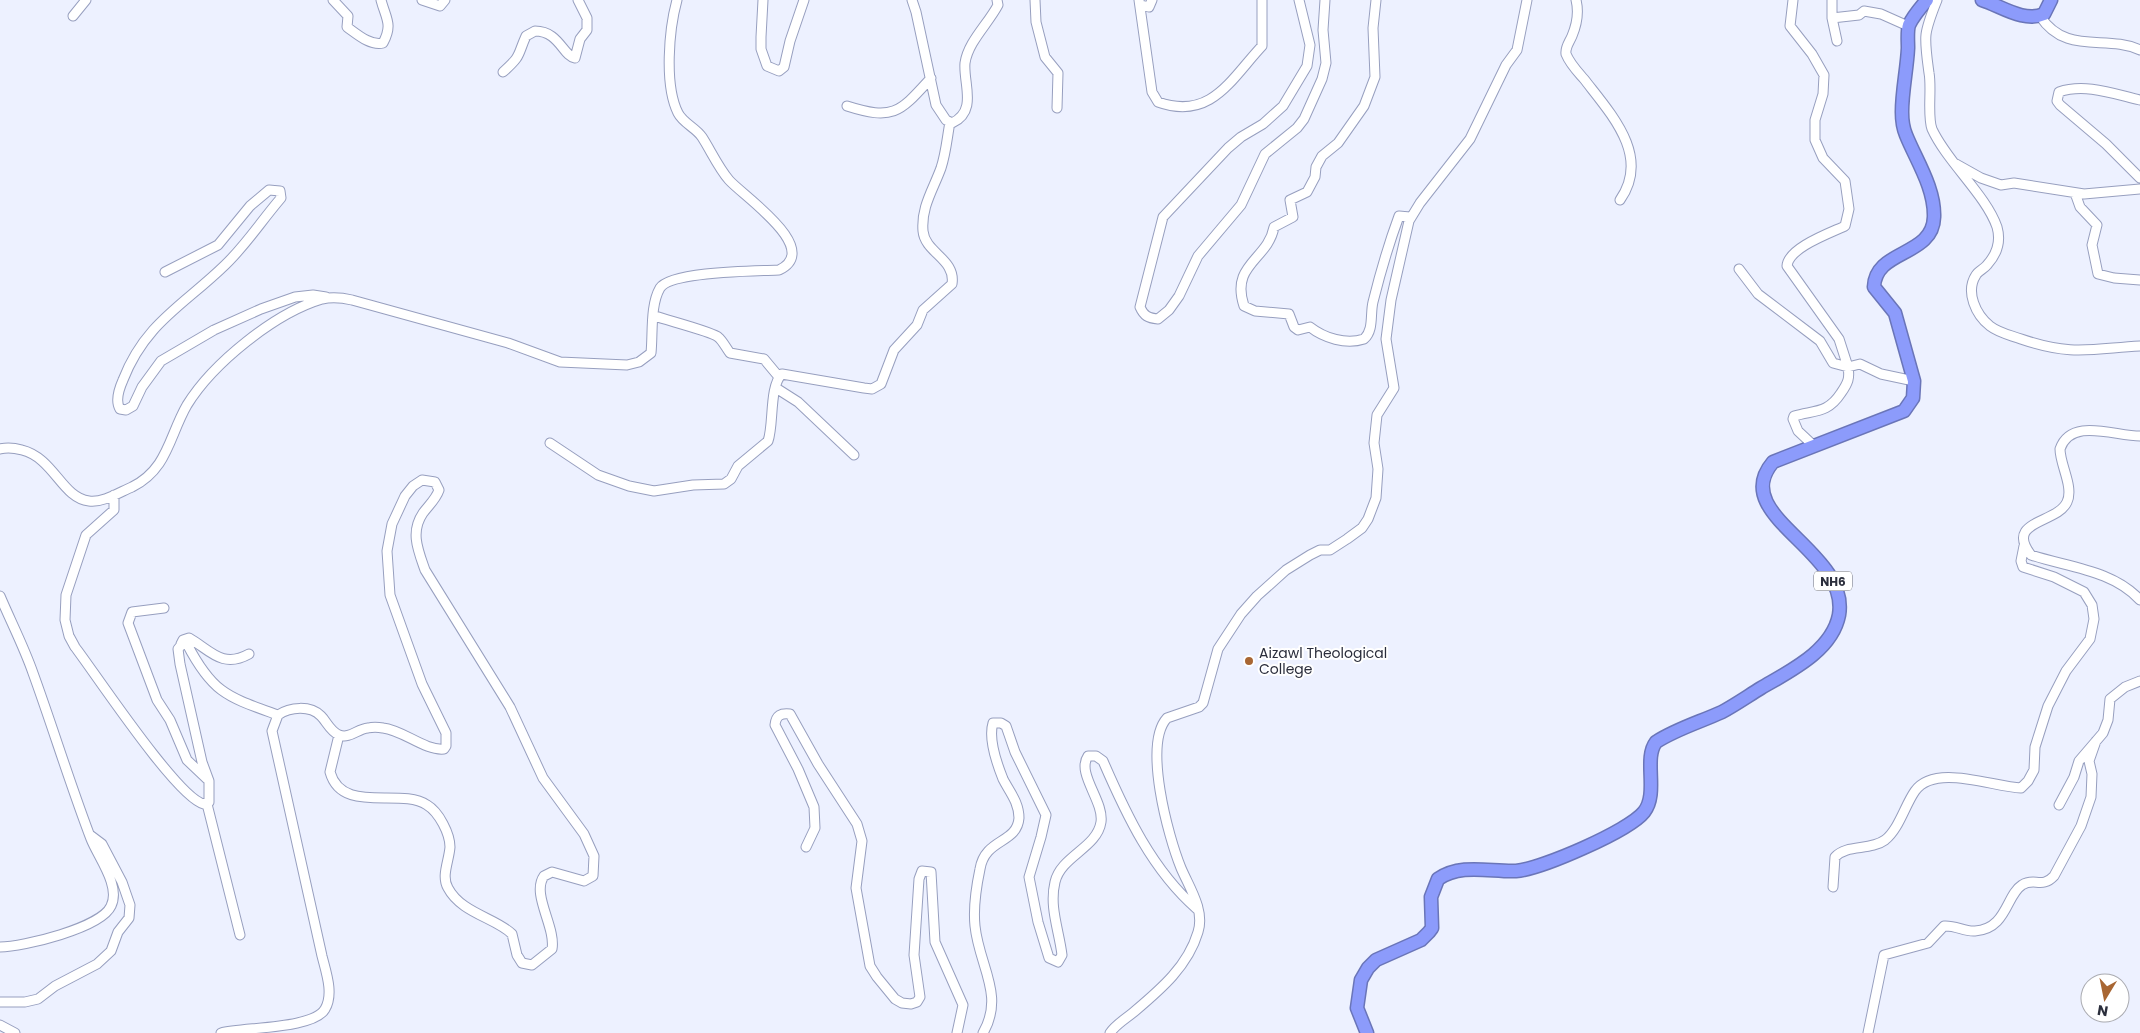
<svg xmlns="http://www.w3.org/2000/svg" width="2140" height="1033" viewBox="0 0 2140 1033" font-family="Poppins,sans-serif">
	<rect width="100%" height="100%" fill="#edf1ff"/>
	<g fill="none" stroke-linecap="round" stroke-linejoin="round">
		<defs>
			<path id="minor" d="M333,0L348,16L347,27C357,34 370,46 383,43C393,24 386,19 381,0
				M422,0L440,6L445,0
				M763,0L761,37V49L767,66L779,71L784,67L790,41L804,0
				M912,0L916,12L936,105L946,120L952,123C978,111 963,83 965,63C968,42 988,24 998,5L997,0
				M1035,0L1036,22L1045,57L1058,73L1057,108
				M1139,0L1152,92L1158,102C1211,121 1231,79 1262,46V0
				M1299,0L1310,45L1307,66L1283,106L1263,124L1241,137L1228,148L1163,217L1140,307C1144,316 1148,318 1158,319L1169,310L1179,296L1198,256L1241,205L1265,154L1297,128L1304,119L1322,79L1326,63L1323,30L1325,0
				M1376,0L1373,28L1375,77L1364,106L1338,143L1322,156L1316,167L1315,177L1307,192L1290,200L1293,217L1274,227C1268,260 1230,264 1244,306L1255,311L1289,314L1294,327L1298,330L1310,327C1324,338 1346,345 1364,339C1374,330 1370,314 1373,302C1380,274 1389,243 1399,216L1410,217
				M1576,0C1579,12 1577,24 1572,36C1569,43 1565,47 1566,54C1570,64 1577,71 1584,79C1611,114 1651,156 1620,200
				M1793,0L1790,26L1812,54L1824,75L1823,94L1815,120V140L1823,158L1845,181L1849,209L1845,226C1830,233 1788,248 1787,266L1839,339L1848,367L1860,364L1881,374L1914,381
				M1832,0V18L1837,41
				M1937,0C1923,35 1924,36 1929,73C1932,88 1927,116 1932,129C1947,162 1986,195 1997,227C2001,241 1997,254 1987,265C1984,269 1978,271 1976,275C1965,292 1976,315 1990,326C1999,333 2010,335 2021,339C2071,356 2090,349 2140,346
				M1140,5L1149,7L1152,0
				M73,16L86,0
				M2040,16C2066,56 2106,34 2140,50
				M1832,18L1859,15L1864,11L1881,14L1908,26
				M503,72C522,55 517,56 526,36L535,31C559,31 563,56 575,58L580,39L587,30V18L578,0
				M2140,100C2114,94 2085,83 2059,92L2057,101L2060,105L2106,144L2140,178
				M847,106C894,121 900,112 931,78
				M1956,164L1981,178L2001,185L2014,183L2084,194L2140,189
				M2075,193L2080,207L2097,225L2092,245L2098,274L2114,278L2140,280
				M1739,269L1758,294L1820,341L1833,363L1848,367C1850,378 1848,383 1841,393C1828,413 1816,410 1794,416L1793,419L1798,431L1814,446
				M165,272L218,245L250,206L269,190L280,191L281,198C262,220 246,245 225,265C184,305 145,323 123,380C119,389 115,401 120,409L126,410L133,406L142,387L161,361L214,330L261,309L295,297L313,295L326,297
				M655,316C666,320 713,332 718,337C723,341 726,348 730,353L764,359L779,377
				M776,388L798,402L854,455
				M2140,436C2114,436 2071,417 2060,449C2060,465 2074,487 2067,502C2057,524 2004,520 2031,555C2067,567 2113,570 2140,600
				M550,443L598,475L629,486L654,491L693,485L724,484L731,479L738,466L768,441C774,425 769,386 782,374L864,388L872,389L881,384L894,350L917,325L923,310L952,284C956,259 925,253 923,231C921,207 933,190 941,168C946,153 947,138 950,122
				M0,449C7,447 15,448 22,450C54,458 62,498 89,501C103,503 120,492 132,487C168,469 169,436 187,405C213,363 275,313 322,299C332,297 343,298 352,300L508,343L560,362L627,365L639,362L651,353C653,334 650,305 660,288C671,271 758,271 779,270C823,249 743,196 729,180C718,167 711,151 702,137C696,128 683,123 678,113C664,85 669,29 677,0
				M114,495V510L86,535L66,595L65,620L69,636L75,647C95,673 178,799 204,804L209,802V781L202,762L180,664L178,649L183,643L187,644C213,694 228,697 278,715
				M0,596C11,622 24,647 33,673C53,728 70,784 91,839C98,857 121,886 111,906C101,928 23,947 0,947
				M164,608L132,612L128,623L157,700L170,720L187,760L207,779
				M181,644L183,640L189,638C210,650 222,669 249,654
				M207,804L240,935
				M2059,805L2074,777L2079,761L2103,733L2108,720L2110,699L2125,687L2140,681
				M806,847L815,828L814,807L798,769L775,725C776,715 781,713 790,714L818,764L857,824L862,841L856,888L870,966L877,977L895,999L902,1003L911,1004L917,1002L920,997L914,955L919,879L922,871L931,872L935,942L963,1005L957,1033
				M1833,887L1835,857C1847,844 1870,851 1885,840C1899,829 1905,805 1915,791C1935,763 1993,787 2021,788L2028,781L2034,770L2035,747L2048,706L2066,671L2090,639L2094,619L2092,605L2084,592L2054,577L2023,567L2021,561L2024,546
				M0,1002H25L38,999L55,986L97,964L111,951L118,932L129,918L130,905L122,882L102,844L90,835
				M0,1025L15,1033
				M221,1033C243,1027 314,1029 325,1009C334,994 326,972 322,956L272,731L278,715C290,707 310,705 321,716C327,722 330,731 339,735C350,739 357,729 368,728C372,727 378,727 383,728C403,730 425,751 444,749L446,746V733L422,684L390,595L387,551L392,524L405,496L413,486L422,480L435,482L439,490C436,499 429,505 423,513C410,532 418,550 425,570L510,707L543,778L584,834L594,856L593,876L584,881L552,872L544,876C531,894 556,927 552,949L532,965L522,963L517,955L512,934C496,918 461,913 448,888C441,876 449,861 450,847C450,834 439,812 427,805C400,787 342,815 330,772L339,735
				M983,1033C1005,995 979,966 975,926C973,907 976,888 980,869C985,838 1017,844 1019,818C1019,802 1009,791 1003,779C997,764 988,739 993,723H1001L1006,726L1015,752L1046,815L1041,837L1029,877L1038,922L1049,958L1058,962L1062,955C1059,930 1049,907 1055,882C1061,856 1097,848 1101,822C1104,801 1076,773 1088,756H1096L1103,761C1126,814 1152,870 1197,909
				M1110,1033C1116,1024 1127,1018 1135,1011C1161,989 1188,966 1198,932C1205,910 1189,887 1181,868C1168,836 1143,744 1167,718L1199,707L1203,703L1218,649L1241,614L1257,596L1286,570L1310,555L1320,550H1330L1347,539L1362,528L1368,519L1376,498L1378,469L1374,443L1377,415L1394,388L1386,339L1391,300L1409,221L1420,203L1470,139L1506,65L1517,50L1527,0
				M1868,1033L1884,955L1928,943L1944,926C1955,925 1965,932 1975,931C2007,929 2006,895 2022,885C2034,877 2042,889 2054,876L2081,826L2091,797L2092,774L2089,761L2096,741"/>
			<path id="highway" d="M1982,0C2001,6 2024,23 2044,14L2051,0
				M1367,1033L1357,1008L1361,980L1368,968L1376,960L1421,940L1429,932L1432,928L1431,897L1438,879C1461,863 1490,872 1516,871C1541,869 1629,831 1644,812C1659,793 1643,759 1656,742C1676,729 1700,722 1722,712C1735,705 1748,696 1761,688C1790,671 1832,651 1839,615C1850,550 1727,516 1773,462L1904,411L1913,398L1914,381L1895,313L1874,287C1875,249 1933,257 1934,217C1935,188 1916,160 1906,135C1903,128 1902,119 1902,112C1902,91 1907,69 1908,48C1908,41 1907,31 1909,25C1913,16 1920,8 1927,0"/>
		</defs>
		<use href="#minor" stroke="#979fbf" stroke-width="11"/>
		<use href="#highway" stroke="#6a75b8" stroke-width="15"/>
		<use href="#minor" stroke="#fff" stroke-width="9"/>
		<use href="#highway" stroke="#8c9bfb" stroke-width="12"/>
	</g>
	<circle fill="#a86633" stroke="#fff" stroke-width="2" cx="1249" cy="661" r="5"/>
	<g text-anchor="middle" dominant-baseline="central" stroke-width="4" stroke-linejoin="round" paint-order="stroke">
		<rect fill="#fff" stroke="#6b6d76" stroke-width="1" x="1814" y="571.5" width="38" height="19" rx="4"/>
		<g font-size="12" font-weight="bold" fill="#2b2e3c">
			<text x="1833" y="581">NH6</text>
		</g>
		<g font-size="14" fill="#2b2e3c" stroke="#fff" text-anchor="start">
			<text x="1259" y="653">Aizawl Theological<tspan x="1259" dy="16">College</tspan></text>
		</g>
	</g>
	<g transform="translate(2105 998) rotate(190)"><circle r="24" fill="#ffffff" stroke="#aaabb1"/>
	<path d="M0-4L9 19L0 12L-9 19Z" fill="#a86633"/>
	<text y="-8" font-size="14" font-weight="bold" text-anchor="middle" fill="#2b2e3c">N</text>
	</g>
</svg>
